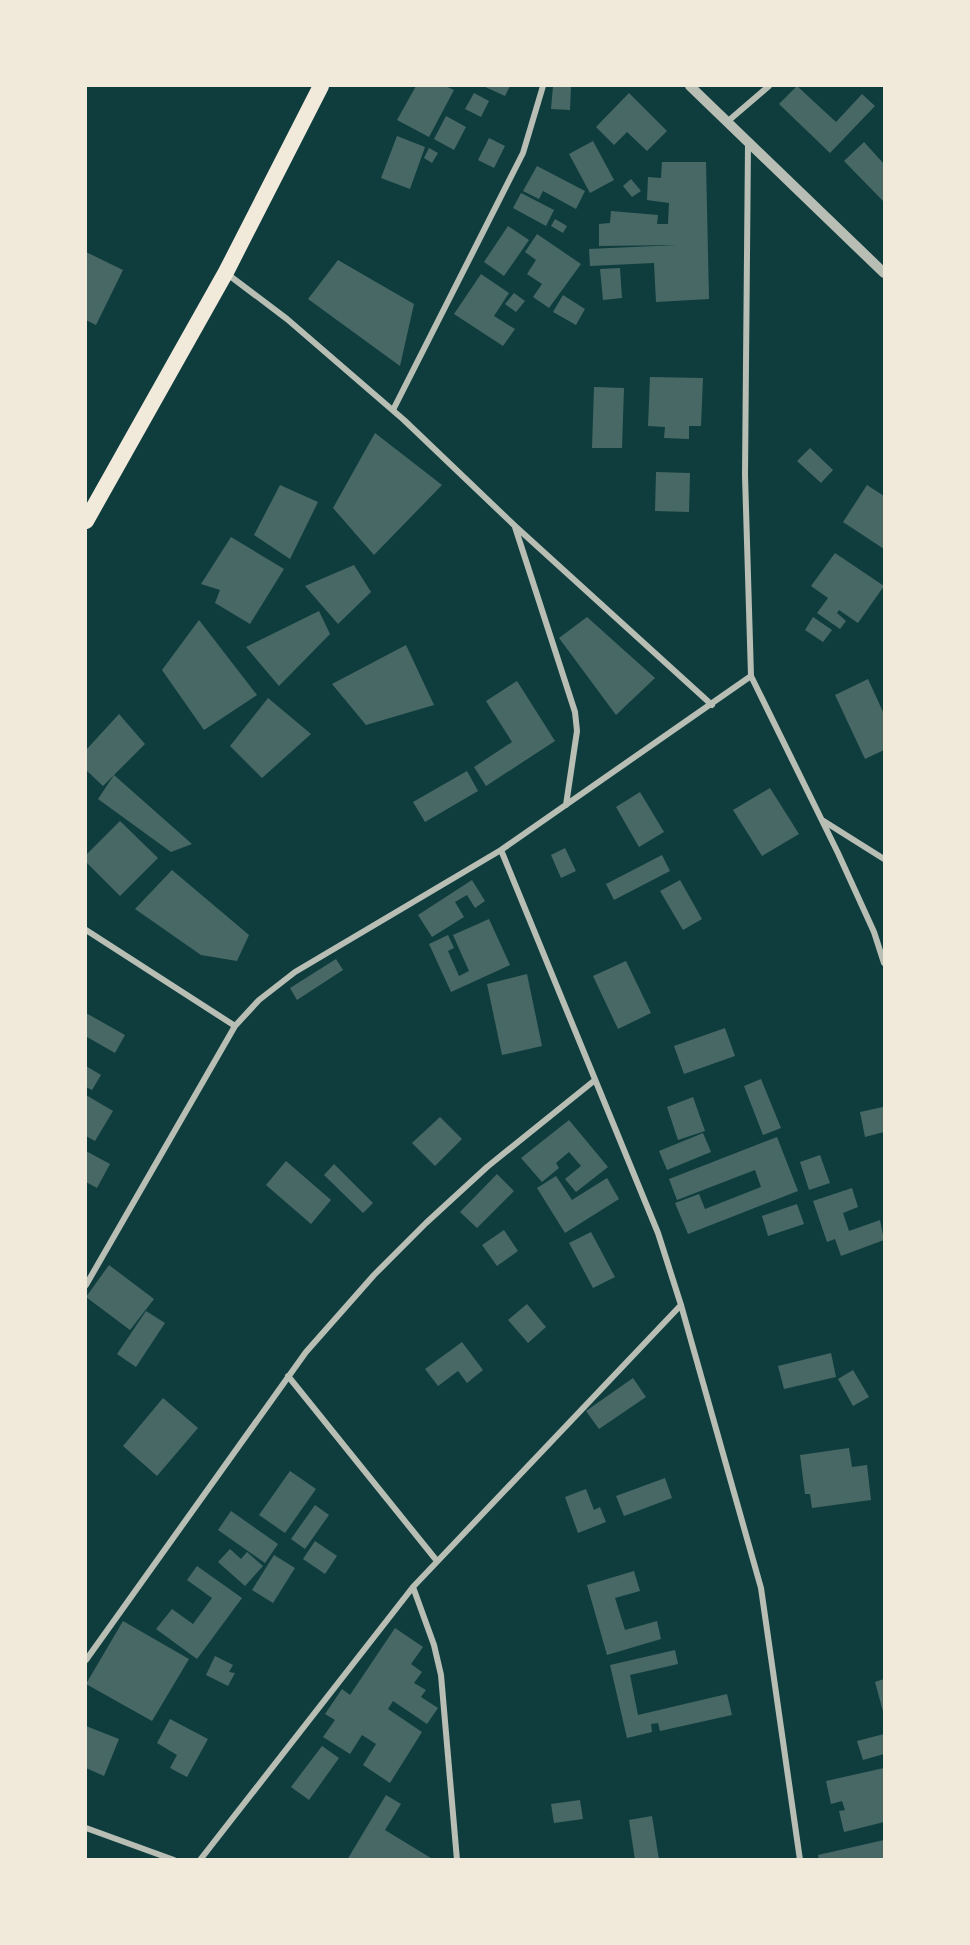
<svg xmlns="http://www.w3.org/2000/svg" width="970" height="1945" viewBox="0 0 970 1945" font-family="Poppins,sans-serif">
	<rect width="100%" height="100%" fill="#0f3d3e"/>
	<path fill="#486865" d="M416,86H445L454,90L429,137L397,120Z
		M483,86H510L505,96Z
		M553,86H571L570,110L551,109Z
		M797,86L836,122L862,94L875,106L830,153L779,104Z
		M474,93L489,101L481,117L465,109Z
		M629,93L667,131L647,151L627,132L614,145L596,127Z
		M446,116L466,127L454,150L434,139Z
		M397,136L425,147L410,189L381,178Z
		M489,138L505,146L494,168L478,160Z
		M593,141L614,180L590,193L569,154Z
		M864,142L884,164V202L844,161Z
		M429,148L438,153L432,163L424,158Z
		M662,162H706L709,299L656,302L654,263L590,266L589,249L677,245L599,246V224L610,223L611,211L658,215L657,224H668L669,203L647,200L648,177L661,178Z
		M537,166L585,191L576,209L543,191L539,199L523,191Z
		M631,179L641,191L632,197L623,186Z
		M521,193L554,210L546,226L513,208Z
		M555,219L567,226L563,233L551,226Z
		M508,226L529,240L504,276L484,262Z
		M537,234L581,264L549,308L533,297L542,284L527,274L536,260L525,252Z
		M86,252L123,270L96,325L86,320Z
		M338,260L414,304L400,366L308,299Z
		M620,268L622,298L603,300L600,269Z
		M481,274L509,293L494,316L515,329L503,346L454,314Z
		M514,293L525,301L516,312L505,304Z
		M563,295L585,309L576,325L553,312Z
		M650,377L703,378L701,426H689V439L664,438L665,427L648,426Z
		M594,387L624,388L622,448H592Z
		M375,433L442,485L374,555L333,508Z
		M810,448L833,470L821,483L797,461Z
		M656,472L690,473L689,512L655,511Z
		M280,485L318,502L290,559L254,535Z
		M867,485L884,496V549L843,522Z
		M231,537L284,569L250,624L215,603L220,590L201,584Z
		M835,553L884,586L858,623L839,610L837,613L846,621L840,629L817,613L828,598L811,586Z
		M354,565L371,592L338,624L305,586Z
		M319,611L330,634L279,686L246,647Z
		M587,617L655,678L616,715L559,638Z
		M813,617L832,630L823,642L805,630Z
		M199,620L257,695L204,730L162,670Z
		M406,645L434,705L366,725L332,684Z
		M868,679L884,714V750L865,759L835,695Z
		M517,681L555,741L486,786L474,767L512,742L486,701Z
		M268,698L311,734L262,778L230,746Z
		M119,714L145,744L103,786L86,770V750Z
		M467,771L478,791L425,822L413,802Z
		M114,775L192,844L171,852L98,799Z
		M770,788L799,834L762,856L733,810Z
		M640,792L664,832L639,847L616,807Z
		M120,821L158,858L120,896L86,862V855Z
		M565,848L576,871L561,878L551,855Z
		M662,855L670,871L614,900L606,884Z
		M172,870L249,935L237,961L201,955L135,909Z
		M472,880L485,901L475,908L467,895L455,902L464,917L432,937L418,915Z
		M680,880L702,919L683,930L660,891Z
		M489,919L510,965L451,992L429,944L448,935L454,948L448,951L459,976L469,971L453,935Z
		M336,959L343,970L297,1000L290,988Z
		M626,961L651,1013L618,1029L593,976Z
		M527,974L542,1046L502,1055L487,984Z
		M86,1013L125,1035L115,1053L87,1037L86,1040Z
		M725,1028L735,1056L684,1074L674,1046Z
		M86,1066L101,1075L92,1090L86,1087Z
		M761,1079L781,1128L763,1135L744,1086Z
		M86,1095L113,1111L95,1141L86,1136Z
		M693,1097L705,1131L678,1140L667,1107Z
		M883,1107L884,1132L865,1137L860,1112Z
		M440,1117L462,1139L435,1166L412,1143Z
		M569,1120L608,1167L576,1192L565,1179L581,1166L569,1152L556,1163L559,1168L542,1182L521,1158Z
		M703,1133L711,1152L667,1170L659,1151Z
		M777,1137L798,1191L688,1234L675,1203L699,1194L705,1209L761,1187L755,1170L677,1200L669,1179Z
		M86,1151L110,1164L97,1188L86,1182Z
		M820,1155L830,1183L809,1190L800,1162Z
		M286,1161L331,1200L311,1224L266,1185Z
		M334,1164L373,1203L363,1213L324,1175Z
		M497,1174L514,1191L477,1228L460,1212Z
		M556,1176L572,1200L607,1178L619,1199L565,1233L537,1188Z
		M852,1188L858,1207L843,1213L849,1231L880,1220L884,1240L841,1256L835,1239L827,1242L813,1201Z
		M797,1204L804,1224L768,1236L762,1216Z
		M504,1230L518,1251L497,1266L482,1245Z
		M591,1232L615,1277L593,1288L569,1243Z
		M109,1265L154,1299L130,1330L86,1297Z
		M527,1304L546,1327L528,1343L508,1320Z
		M146,1311L165,1323L136,1367L117,1354Z
		M462,1342L483,1370L467,1383L458,1371L438,1386L425,1369Z
		M831,1353L836,1377L784,1389L778,1366Z
		M853,1370L869,1397L853,1406L838,1379Z
		M633,1378L646,1397L599,1429L586,1411Z
		M163,1398L198,1428L157,1476L123,1446Z
		M849,1448L852,1467L867,1465L871,1500L812,1508L810,1494H805L800,1455Z
		M290,1471L316,1489L285,1533L259,1515Z
		M665,1478L672,1498L624,1516L616,1496Z
		M586,1489L594,1510L600,1507L606,1522L578,1533L565,1497Z
		M315,1505L329,1515L305,1549L291,1539Z
		M231,1511L278,1544L265,1563L218,1530Z
		M315,1541L337,1556L325,1574L303,1559Z
		M230,1549L241,1559L247,1552L263,1566L245,1586L218,1562Z
		M274,1555L295,1568L273,1603L252,1590Z
		M197,1566L242,1598L197,1659L156,1629L172,1609L193,1624L212,1598L187,1580Z
		M634,1571L640,1591L615,1598L625,1630L657,1621L661,1639L607,1655L587,1585Z
		M123,1621L189,1659L152,1721L86,1684Z
		M395,1628L423,1647L411,1664L422,1672L414,1683L426,1690L421,1697L438,1708L427,1724L393,1701L388,1709L422,1732L390,1783L363,1765L376,1744L362,1735L350,1754L323,1737L335,1720L325,1714L342,1689L350,1695Z
		M675,1650L678,1664L630,1675L638,1715L727,1694L732,1715L660,1731L658,1723L651,1724L652,1732L627,1738L610,1665Z
		M215,1656L233,1665L229,1672L235,1673L228,1686L206,1675Z
		M884,1679V1715L875,1682Z
		M170,1719L208,1739L187,1777L170,1768L177,1755L157,1743Z
		M86,1726L119,1739L104,1776L86,1768Z
		M884,1734V1754L863,1760L857,1741Z
		M322,1746L339,1758L309,1800L291,1787Z
		M884,1768V1822L844,1832L839,1811L845,1810L842,1801L831,1804L826,1781Z
		M386,1795L401,1804L385,1830L434,1860H347Z
		M580,1800L583,1819L554,1823L551,1804Z
		M652,1816L659,1860H635L629,1820Z
		M884,1840V1860H819L818,1855Z"/>
	<g fill="none" stroke-linecap="round" stroke-linejoin="round">
		<path stroke="#b8beb3" stroke-width="6" d="M727,122L769,86
			M748,144L745,475L751,676L838,853L874,932L884,963
			M226,273L287,319L404,420L515,526L712,705
			M393,410L523,153L543,86
			M515,527L575,712L577,731L566,805
			M822,820L884,859
			M501,850L658,1233L681,1305L761,1588L800,1860
			M86,930L235,1026
			M86,1285L235,1026L259,1000L295,972L501,850L751,676
			M288,1376L437,1561
			M413,1587L434,1645L441,1675L457,1860
			M86,1660L306,1352L374,1275L426,1223L487,1167L595,1080
			M86,1828L174,1860
			M200,1860L413,1587L681,1305"/>
		<path stroke="#b8beb3" stroke-width="10" d="M690,86L884,273"/>
		<path stroke="#f1e9da" stroke-width="16" d="M86,521L226,272L321,86"/>
	</g>
	<rect width="970" height="1945" fill="none" stroke="#f1e9da" stroke-width="174"/>
</svg>
